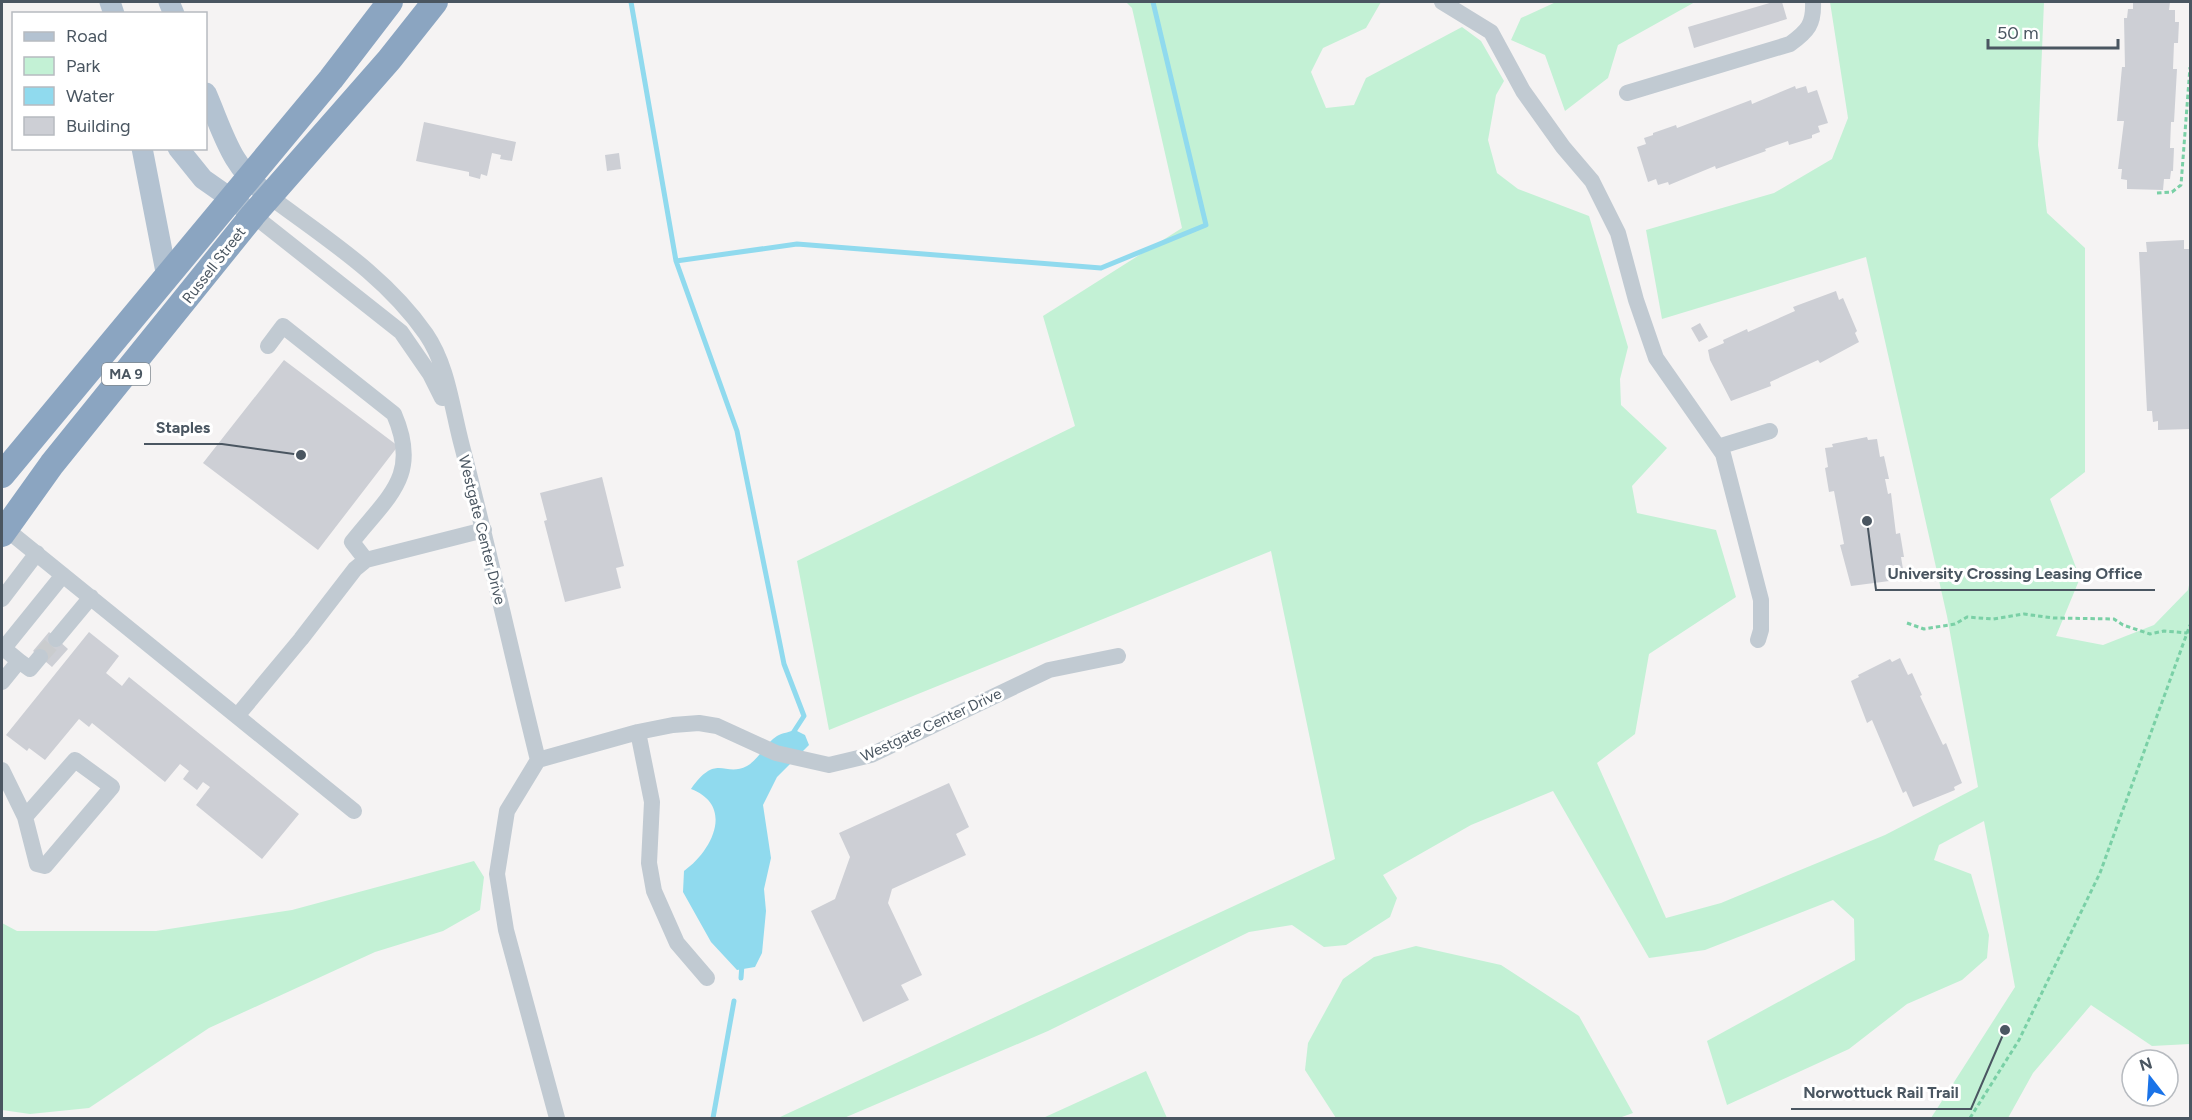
<svg xmlns="http://www.w3.org/2000/svg" width="2192" height="1120" viewBox="0 0 2192 1120" font-family="Figtree,sans-serif">
	<rect width="100%" height="100%" fill="#f5f3f3"/>
	<path fill="#c3f1d5" d="M1126,2H1381L1366,28L1323,48L1311,72L1326,108L1354,105L1366,78L1462,27L1481,41L1504,81L1496,95L1488,140L1497,173L1518,189L1589,216L1628,347L1620,379L1621,405L1667,448L1632,486L1637,513L1716,530L1736,597L1649,654L1635,734L1597,763L1666,918L1721,903L1885,835L1978,787L1947,616L1866,257L1662,319L1646,230L1774,193L1832,159L1848,118L1830,2H2044L2038,145L2047,213L2085,248V472L2050,499L2080,578L2056,636L2103,645L2154,625L2188,590L2190,580V1044L2152,1046L2091,1005L2033,1073L2008,1118H1931L2015,987L1984,821L1939,845L1934,860L1971,874L1989,935L1987,958L1962,980L1907,1004L1849,1049L1727,1105L1707,1041L1855,960L1854,919L1833,900L1705,950L1649,958L1553,791L1471,825L1383,875L1397,898L1390,917L1346,945L1324,947L1292,925L1249,932L1048,1031L844,1118H778L1335,859L1271,551L829,730L797,561L1075,426L1043,316L1182,228L1132,8Z
		M1556,2H1695L1618,45L1608,78L1565,111L1545,55L1511,40L1521,18Z
		M474,861L484,877L480,910L443,931L375,952L209,1028L89,1108L30,1114L2,1110V923L17,931H156L292,910Z
		M1416,946L1501,965L1579,1016L1633,1113L1619,1118H1336L1305,1070L1308,1043L1343,979L1374,957Z
		M1146,1071L1167,1118H1043Z"/>
	<path fill="#90daee" d="M795,730L805,735L809,745L777,777L763,805L771,858L764,889L766,911L762,953L755,967L737,970L711,942L683,892L684,871C712,851 735,806 691,789C717,752 724,778 747,766C759,759 766,743 777,736C782,733 790,732 795,730Z"/>
	<g fill="none" stroke-linecap="round" stroke-linejoin="round">
		<path stroke="#90daee" stroke-width="5" d="M631,2L676,261L737,431L784,664L804,716L791,736
			M676,261L797,244L1101,268L1206,225L1153,2
			M741,978L742,964
			M713,1118L734,1001"/>
	</g>
	<path fill="#cdcfd5" d="M1773,2H1782L1787,19L1694,48L1688,27Z
		M2133,2H2170L2169,10H2175V22H2179L2178,43H2174L2173,69H2177L2174,122H2171L2170,148H2174L2173,171H2171L2170,179H2164L2163,190L2127,189V180L2121,179L2122,169H2118L2124,121H2117L2122,67H2125L2124,18H2127L2128,9H2133Z
		M1795,86L1796,89L1806,86L1808,93L1817,90L1828,123L1818,126L1820,132L1812,135V138L1789,145L1788,141L1765,149L1766,151L1716,169L1715,166L1669,185L1668,182L1658,185L1656,179L1648,182L1637,147L1646,144L1644,138L1653,135V133L1676,125L1677,128L1751,100L1752,104Z
		M424,122L516,142L512,161L500,159L501,155L492,153L487,176L481,174L480,179L469,176V172L416,161Z
		M619,153L621,169L607,171L605,155Z
		M2184,240V249H2190V429L2158,430V421L2153,422L2152,411H2147L2139,252H2147L2146,242Z
		M1836,291L1839,300L1843,298L1857,331L1855,333L1859,342L1820,363L1818,360L1770,382L1771,386L1731,401L1710,360L1708,350L1724,343L1723,340L1747,329L1748,332L1795,311L1793,307Z
		M1700,323L1708,337L1699,342L1691,328Z
		M284,360L398,446L318,550L203,463Z
		M1867,437L1868,440L1877,439L1880,457L1884,456L1889,479H1885L1888,494L1891,493L1896,534L1900,533L1904,557H1901L1904,575L1896,576L1897,580L1851,586L1840,545L1844,544L1834,491L1829,492L1825,468L1828,467L1825,448L1833,447L1832,444Z
		M602,477L624,566L616,568L621,588L565,602L544,521L547,520L540,493Z
		M49,632L68,649L52,667L33,651Z
		M89,632L119,656L106,673L122,686L129,677L299,814L262,859L196,805L210,787L203,782L197,790L183,779L189,771L180,764L165,782L92,723L89,727L79,719L45,760L29,748L27,751L6,735Z
		M1900,658L1908,675L1912,673L1922,695L1920,696L1943,745L1946,743L1962,783L1954,787L1955,790L1913,807L1906,791L1903,793L1872,720L1867,723L1851,681L1859,677L1858,675L1890,659L1892,662Z
		M949,783L969,827L956,834L966,855L892,889L888,903L922,975L901,985L909,1000L863,1022L811,911L835,899L850,857L839,833Z"/>
	<g fill="none" stroke-linecap="round" stroke-linejoin="round">
		<path stroke="#caccce" stroke-width="16" stroke-dasharray="16 8" stroke-linecap="butt" d="M40,657L56,639"/>
		<path stroke="#7ad0a6" stroke-width="3" stroke-dasharray="4.5 3" stroke-linecap="butt" d="M2157,193L2172,192L2181,185L2190,67
			M1907,623L1924,629L1955,624L1967,617L1993,619L2024,614L2053,618L2114,619L2123,625L2150,634L2164,631L2187,633
			M1970,1118L2019,1040L2100,873L2190,625"/>
		<path stroke="#c1cad2" stroke-width="16" d="M1442,2L1491,32L1523,91L1563,147L1592,181L1618,233L1636,300L1656,358L1723,454L1761,600V630L1758,640
			M1627,93L1790,44C1808,31 1814,24 1813,2
			M269,196C325,238 385,275 426,334C448,366 452,409 462,446C489,550 512,655 538,760
			M253,215L401,332L430,374L442,398
			M268,346L283,326L394,414C421,476 388,496 352,542L366,560
			M1718,447L1770,431
			M6,529L354,811
			M2,599L37,553
			M56,639L91,597
			M2,647L19,661L2,682
			M4,648L63,575
			M19,661L30,669L40,657
			M237,716L301,639L355,569L366,560L484,530
			M538,760L507,811L497,874L506,930L557,1118
			M538,760L638,732
			M2,770L25,817L37,864L45,866L112,787L75,760L25,817
			M707,978L677,943L654,891L649,863L652,802L638,732L673,725L699,723L717,726L776,753L829,765L871,755L1049,670L1118,656"/>
		<path stroke="#b3c2d1" stroke-width="21" d="M110,2L114,14
			M169,2L174,14
			M206,93C225,137 230,165 269,196
			M142,148L167,277
			M178,148L203,179L243,207"/>
		<path stroke="#8ba5c1" stroke-width="26" d="M2,475L331,79L390,2
			M2,534L52,464L253,215L389,60L435,2"/>
	</g>
	<g text-anchor="middle" dominant-baseline="central" stroke-width="6" stroke-linejoin="round" paint-order="stroke">
		<rect fill="#fff" stroke="#808990" stroke-width="1.5" x="102" y="363" width="48" height="22" rx="4.5"/>
		<g font-size="14" font-weight="bold" fill="#4a5661">
			<text x="126" y="374">MA 9</text>
		</g>
		<g font-size="15" fill="#4a5661" stroke="#fff">
			<text transform="translate(214 265) rotate(-52)">Russell Street</text>
			<text transform="translate(482 530) rotate(76)">Westgate Center Drive</text>
			<text transform="translate(931 725) rotate(-25)">Westgate Center Drive</text>
		</g>
	</g>
	<path fill="none" stroke="#4a5661" stroke-width="2" d="M301 455L222 444H144M1867 521L1876 590H2155M2005 1030L1971 1109H1791"/>
	<g fill="#4a5661" stroke="#fff" stroke-width="2">
		<circle cx="301" cy="455" r="6"/>
		<circle cx="1867" cy="521" r="6"/>
		<circle cx="2005" cy="1030" r="6"/>
	</g>
	<g font-size="16" text-anchor="middle" font-weight="bold" fill="#4a5661" stroke="#fff" stroke-width="6" stroke-linejoin="round" paint-order="stroke">
		<text x="183" y="433">Staples</text>
		<text x="2015" y="579">University Crossing Leasing Office</text>
		<text x="1881" y="1098">Norwottuck Rail Trail</text>
	</g>
	<rect width="2192" height="1120" fill="none" stroke="#4a5661" stroke-width="6"/>
	<rect x="12" y="12" width="195" height="138" fill="#ffffff" stroke="#b7bbc0" stroke-width="1.5"/>
	<rect x="24" y="32" width="30" height="9" fill="#b3c2d1" stroke="#b7bbc0" stroke-width="1.5"/>
	<text x="66" y="42" font-size="18" fill="#4a5661">Road</text>
	<rect x="24" y="57" width="30" height="18" fill="#c3f1d5" stroke="#b7bbc0" stroke-width="1.5"/>
	<text x="66" y="72" font-size="18" fill="#4a5661">Park</text>
	<rect x="24" y="87" width="30" height="18" fill="#90daee" stroke="#b7bbc0" stroke-width="1.5"/>
	<text x="66" y="102" font-size="18" fill="#4a5661">Water</text>
	<rect x="24" y="117" width="30" height="18" fill="#cdcfd5" stroke="#b7bbc0" stroke-width="1.5"/>
	<text x="66" y="132" font-size="18" fill="#4a5661">Building</text>
	<g transform="translate(2150 1078) rotate(343)"><circle r="28" fill="#ffffff" stroke="#b7bbc0" stroke-width="1.5"/>
	<path d="M0-4.5L10 22L0 15L-10 22Z" fill="#1a73e8"/>
	<text y="-9" font-size="16" font-weight="bold" text-anchor="middle" fill="#4a5661">N</text>
	</g>
	<path d="M1988 39v9h130v-9" fill="none" stroke="#4a5661" stroke-width="3"/>
	<text x="1997" y="39" font-size="18" fill="#4a5661" stroke="#ffffff" stroke-width="4.5" paint-order="stroke">50 m</text>
</svg>
